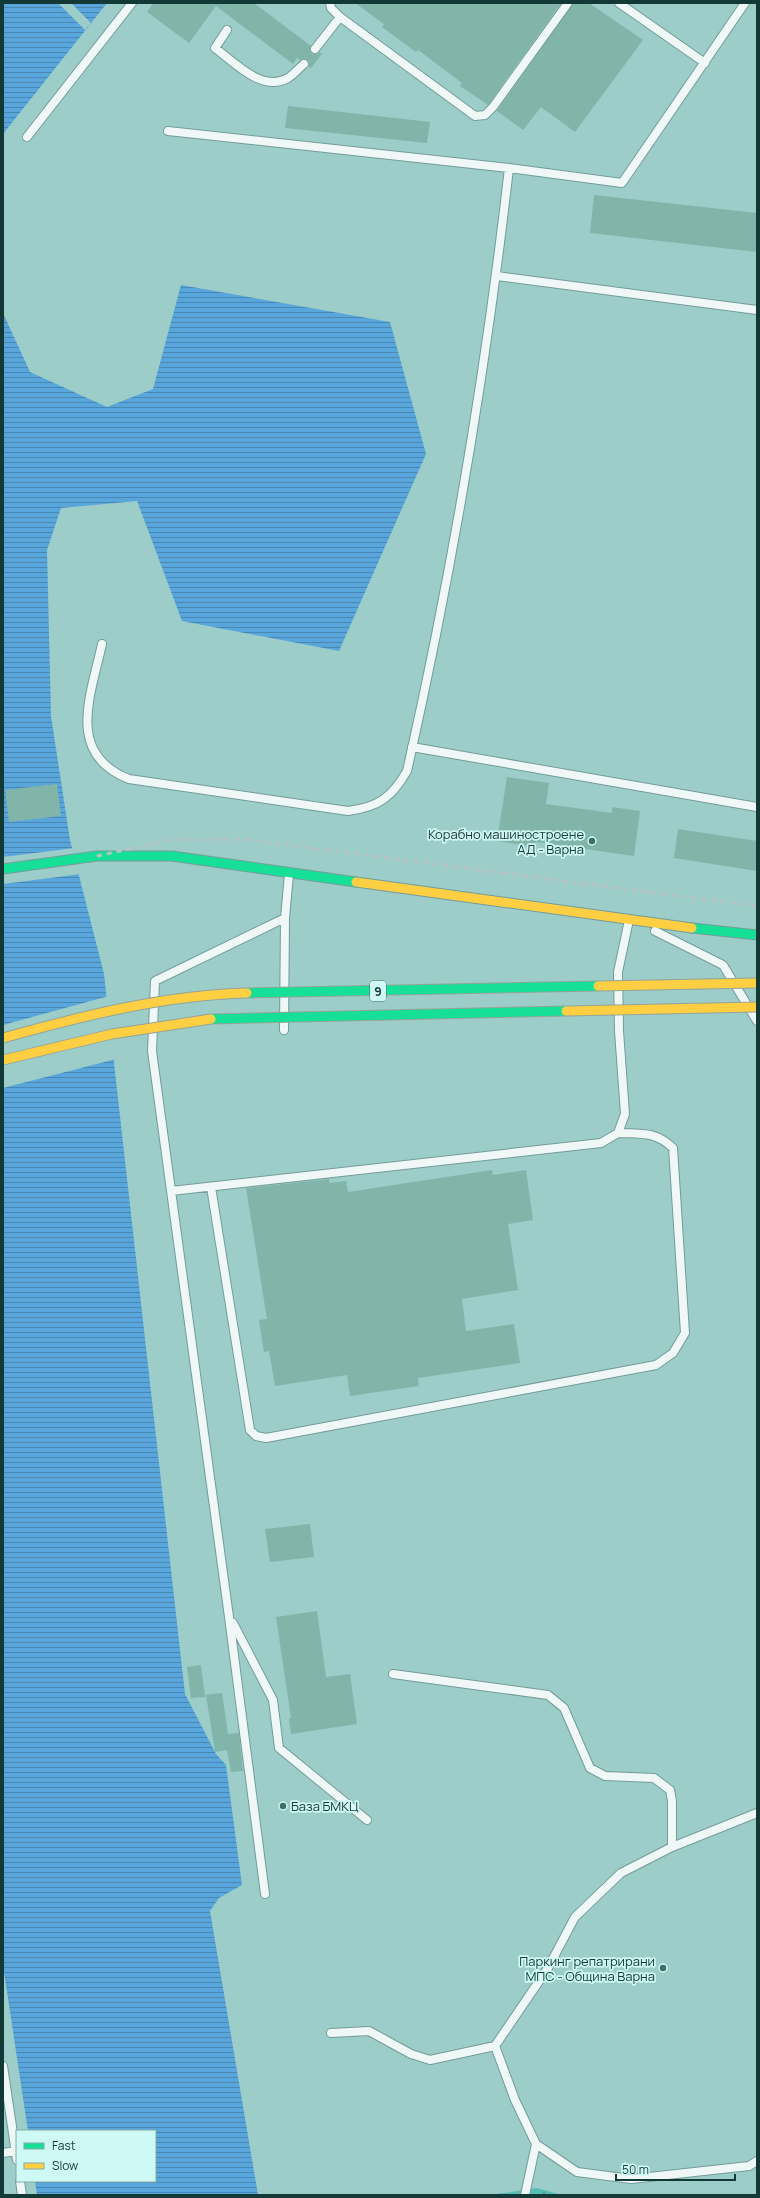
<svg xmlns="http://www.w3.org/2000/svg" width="760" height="2198" viewBox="0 0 760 2198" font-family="Manrope,sans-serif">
	<defs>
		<pattern id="forest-firs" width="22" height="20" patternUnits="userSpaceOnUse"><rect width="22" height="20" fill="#57beb6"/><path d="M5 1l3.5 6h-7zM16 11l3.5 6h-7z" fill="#479b95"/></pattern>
		<pattern id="water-rules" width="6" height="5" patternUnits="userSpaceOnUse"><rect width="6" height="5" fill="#58a6dc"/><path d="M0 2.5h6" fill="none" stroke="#4888b3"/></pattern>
	</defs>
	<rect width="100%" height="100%" fill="#9ccdc8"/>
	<path fill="url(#forest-firs)" d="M537,2188L562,2195H491Z"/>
	<path fill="url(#water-rules)" d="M3,3H107L3,134Z
		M181,285L390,322L426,454L339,651L182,621L137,501L61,508L47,550L51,716L70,840L104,974L185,1694L216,1754L226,1765L242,1885L219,1898L210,1911L258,2195H37L35,2181H155V2131H28L3,1965V313L30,372L107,407L153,389Z"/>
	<path fill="#9ccdc8" d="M58,3H71L91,23L85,30Z
		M74,848L81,874L3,884V857Z
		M109,996L116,1059L3,1088V1025Z"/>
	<path fill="#81b5aa" d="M153,3H254L311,46L310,51L312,54H317L320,52L322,54L311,68L309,67L308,61L305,59L300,60L297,58L293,64L216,6L189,43L147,12Z
		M355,3H561L488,105L460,86L462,83L418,50L416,52L382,27L384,24Z
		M573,3H589L643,40L575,132L541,107L523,130L497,111Z
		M288,106L430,122L427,143L285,128Z
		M594,195L757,213V252L590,233Z
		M507,777L549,783L546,804L612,813V807L640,811L634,856L536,842V847L497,841Z
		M57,784L61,816L9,822L5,790Z
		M678,829L757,841V871L674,858Z
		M492,1170L493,1175L526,1170L533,1220L508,1224L518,1290L462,1299L466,1331L514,1324L520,1363L418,1378L419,1386L350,1396L347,1375L275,1386L269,1351L264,1352L259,1320L267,1319L246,1188L329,1179V1183L346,1181L348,1192Z
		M310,1524L314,1557L270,1562L265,1529Z
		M317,1611L326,1677L350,1674L357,1724L291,1734L289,1719L291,1718L276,1617Z
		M201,1665L205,1697L191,1698L187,1667Z
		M222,1693L228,1734L239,1733L243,1771L231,1772L227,1750L215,1752L206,1695Z"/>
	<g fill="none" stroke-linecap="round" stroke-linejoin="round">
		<defs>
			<path id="lane" d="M330,3L331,8L340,17L475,116L485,115L493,107L568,3
				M619,3L705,63
				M227,30L215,48C234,62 262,93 288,78C294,74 299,68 304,64
				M315,49L340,17
				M168,131L509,168L622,183L745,3
				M27,137L132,3
				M497,276L757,310
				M102,644C91,695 65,754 129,779L348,811C379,807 392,797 407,771C452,572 486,370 509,168
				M412,747L757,807
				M655,931L723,965L757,1021
				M284,1030L285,918
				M211,1187L250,1430L256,1436L266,1438L656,1365L673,1353L685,1333L673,1148C655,1131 641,1134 618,1133
				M171,1191L601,1143L618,1133L625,1114L619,1031L618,972L629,920
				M233,1623L273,1700L279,1748L367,1820
				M393,1674L548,1695L564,1708L590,1768L605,1776L654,1778L670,1790L672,1801V1847
				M757,1813L672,1847L621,1873L575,1917L548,1968L495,2046L515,2100L536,2144L577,2172L631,2179L749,2166L757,2161
				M265,1894L229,1617L152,1051L155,981L285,918L289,874
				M331,2033L369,2031L411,2054L430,2060L495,2046
				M3,2066L17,2160
				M3,2153L16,2151
				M20,2181L22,2195
				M525,2195L536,2144"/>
			<path id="fast" d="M3,869L97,856H172L356,882
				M692,928L757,935"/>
			<path id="slow" d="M356,882L692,928"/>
		</defs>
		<use href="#lane" stroke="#749c99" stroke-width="10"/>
		<use href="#fast" stroke="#749c99" stroke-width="11"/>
		<use href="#slow" stroke="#749c99" stroke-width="11"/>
		<use href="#lane" stroke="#f0f8f7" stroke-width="8"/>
		<use href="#fast" stroke="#16e098" stroke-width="9"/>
		<use href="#slow" stroke="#ffcf43" stroke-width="9"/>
		<path stroke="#b6c4c3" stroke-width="3" stroke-dasharray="5 5" stroke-linecap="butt" d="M97,856L170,840L242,839L757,906"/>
		<defs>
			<path id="fast-bridge" d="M247,993L598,986
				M211,1019L566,1011"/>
			<path id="slow-bridge" d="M598,986L757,983
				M566,1011L757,1007
				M3,1038C82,1016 165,995 247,993
				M3,1060L112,1034L211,1019"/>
		</defs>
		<use href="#fast-bridge" stroke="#93a498" stroke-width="11" stroke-linecap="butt"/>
		<use href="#slow-bridge" stroke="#93a498" stroke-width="11" stroke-linecap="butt"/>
		<use href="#fast-bridge" stroke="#16e098" stroke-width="9"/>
		<use href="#slow-bridge" stroke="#ffcf43" stroke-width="9"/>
	</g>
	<g fill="#436d69" stroke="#cff9f4" stroke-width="1.5">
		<circle cx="592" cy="841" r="4"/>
		<circle cx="283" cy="1806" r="4"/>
		<circle cx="663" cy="1968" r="4"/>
	</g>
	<g text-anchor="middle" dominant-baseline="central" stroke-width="3.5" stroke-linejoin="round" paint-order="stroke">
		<rect fill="#cff9f4" stroke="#4b736f" stroke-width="1" x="370" y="981" width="16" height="20" rx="3"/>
		<g font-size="12" font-weight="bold" fill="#133936">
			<text x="378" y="991">9</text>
		</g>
		<g font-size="13" fill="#133936" stroke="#cff9f4" text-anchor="end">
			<text x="584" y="834">Корабно машиностроене<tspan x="584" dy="15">АД - Варна</tspan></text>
			<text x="291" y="1806" text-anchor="start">База БМКЦ</text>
			<text x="655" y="1961">Паркинг репатрирани<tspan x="655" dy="15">МПС - Община Варна</tspan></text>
		</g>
	</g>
	<rect width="760" height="2198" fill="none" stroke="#133936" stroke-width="8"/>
	<rect x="16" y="2130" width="140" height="52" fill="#cff9f4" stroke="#84aca8"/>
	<rect x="24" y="2143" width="20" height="6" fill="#16e098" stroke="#84aca8"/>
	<text x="52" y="2150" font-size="12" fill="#133936">Fast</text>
	<rect x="24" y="2163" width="20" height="6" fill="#ffcf43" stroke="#84aca8"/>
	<text x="52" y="2170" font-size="12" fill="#133936">Slow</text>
	<path d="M616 2174v6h119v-6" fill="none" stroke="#133936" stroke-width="2"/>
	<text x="622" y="2174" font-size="12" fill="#133936" stroke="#cff9f4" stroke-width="3" paint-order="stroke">50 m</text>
</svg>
